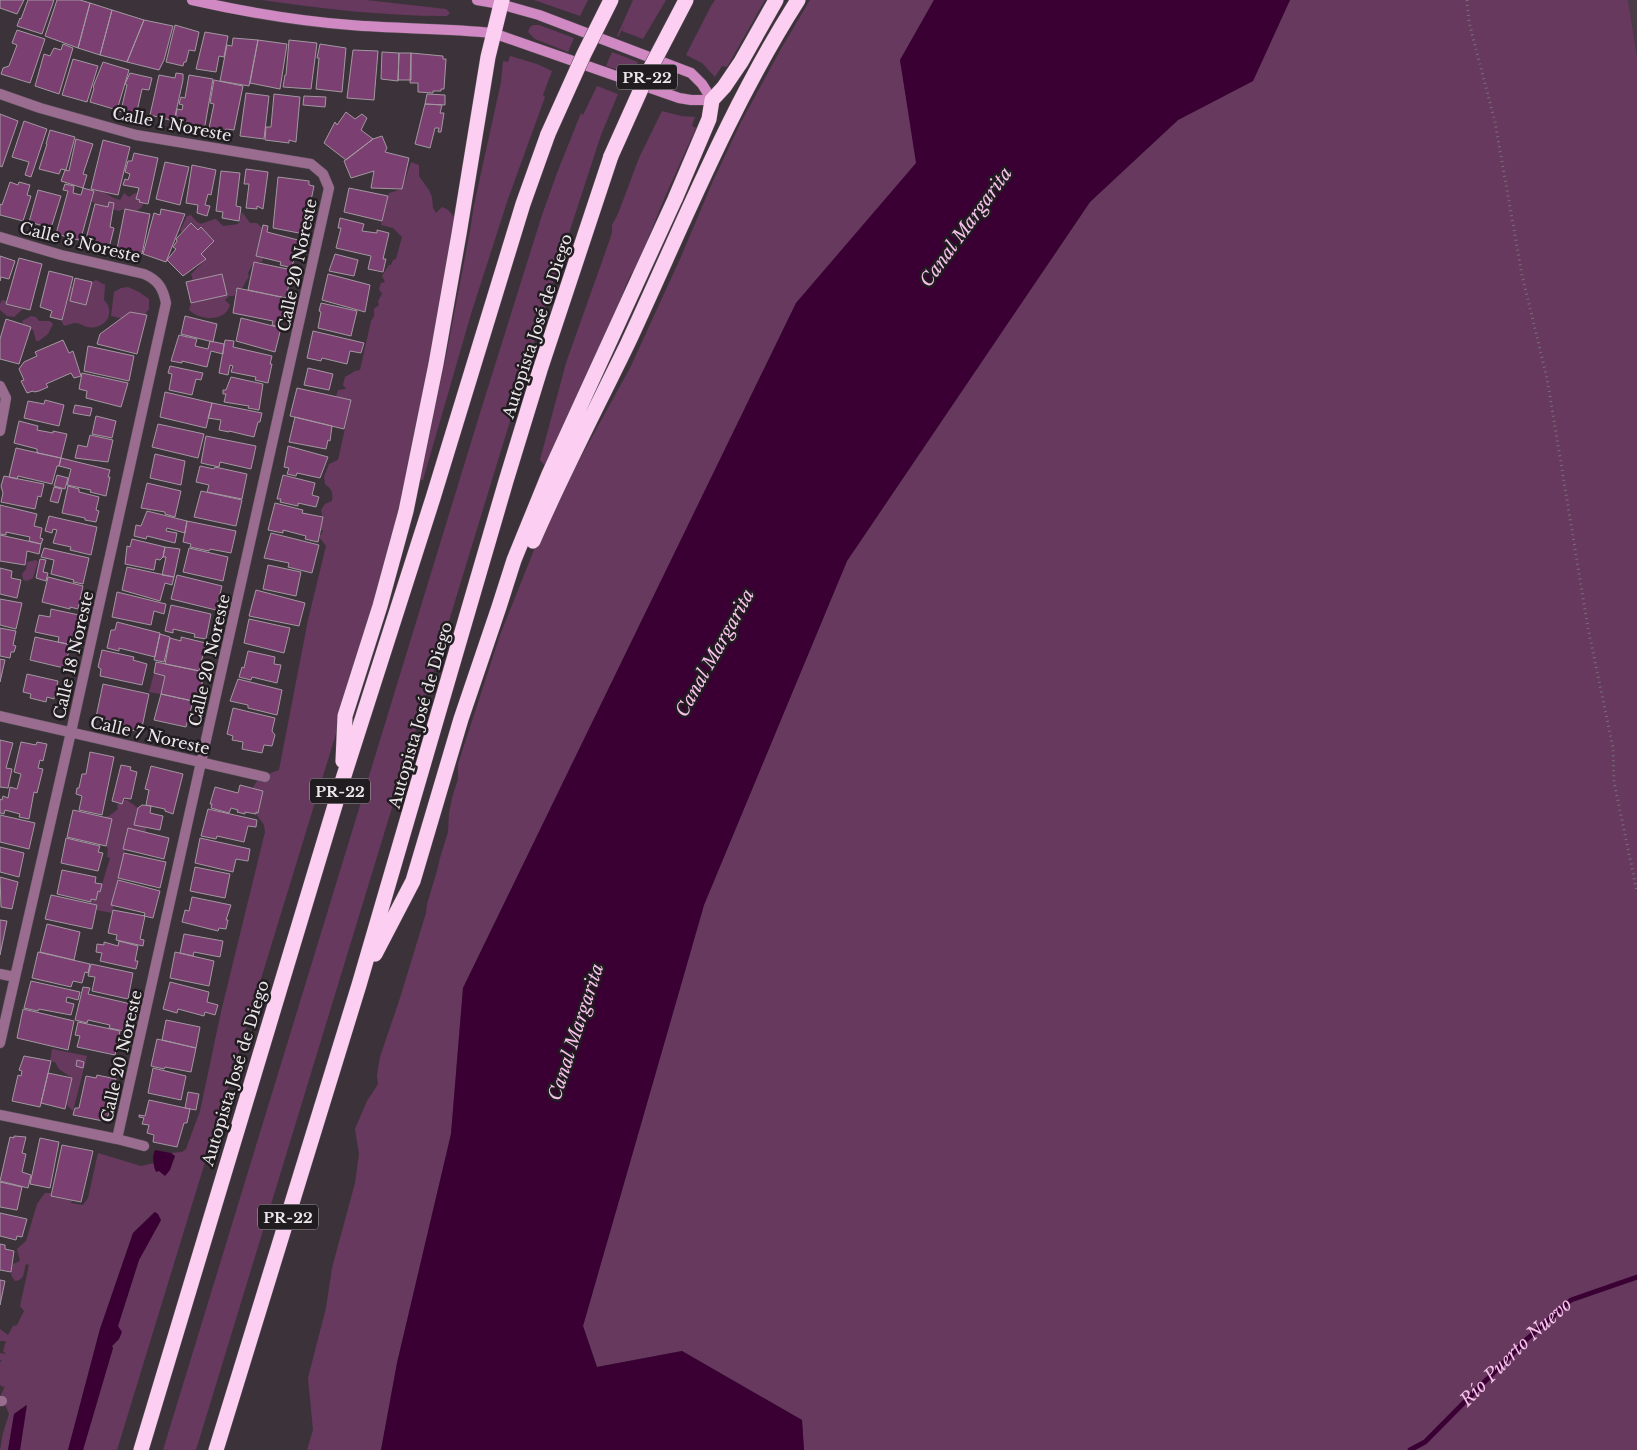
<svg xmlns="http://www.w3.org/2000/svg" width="1637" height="1450" viewBox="0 0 1637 1450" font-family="'Libre Baskerville',serif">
	<rect width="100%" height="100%" fill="#3c333a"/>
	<path fill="#4a3c47" d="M1628,0H1637V57Z"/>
	<path fill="#67395f" d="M262,0H366L446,9L450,13L447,16C385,16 323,9 262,0Z
		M534,0H588L580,16Z
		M633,0H666L643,39L622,31L624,26L618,37L617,36Z
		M715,0H765L727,67L722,66L715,77L702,63L686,55L711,6Z
		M810,0H934L900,60L917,163L796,303L463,988L451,1134L397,1363L381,1450H307L313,1430L308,1378L326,1308L332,1268L355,1183L359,1154L355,1129L367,1101L378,1084L377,1075L380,1057L400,998L426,913L427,904L437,871L440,858L448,832L449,813L452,798L458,779V764L500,635L538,540L571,475L630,368L680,259L713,181L741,122L782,47Z
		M1290,0H1628L1637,57V1450H804L802,1420L682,1351L597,1367L583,1326L704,905L847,561L1090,202L1178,120L1253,81Z
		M533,25H539L574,38L568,52L535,39L528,32L530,27Z
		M612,52L638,62L631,74L606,66Z
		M510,56L537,64L552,71L543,95L545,97L508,199L471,314L423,480H420L447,351L470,231L474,205L501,82L503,61L508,62Z
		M597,86L618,94L601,135L542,316L196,1450H163L480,413L542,215L557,173L581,113L583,115Z
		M662,111L681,116L695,117L692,126L696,128L664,199L636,268C626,278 623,296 617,309C594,362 568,414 546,467L540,460L566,363L610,239L612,232V225L618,214L639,158Z
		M411,162L419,165V176L429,190L432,197L433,208L436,213L442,207C449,209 452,214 456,220L437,315L438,324L406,482L402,491L400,514L379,593L117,1450H83L113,1348L112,1346L119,1339L118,1326L139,1260L161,1220L154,1212L133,1233L100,1329L68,1450H20L26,1405L14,1414L8,1450H0L3,1433L9,1414L1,1395L5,1386L3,1387L0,1385V1362L2,1361L0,1360V1353L6,1354L3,1351L6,1341H0V1329L8,1335L13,1326L17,1325L24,1311L20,1306L29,1265L26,1264C23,1271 26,1280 15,1281L11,1275L13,1264L20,1261L17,1249L26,1241L37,1204L45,1193H50L53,1197L72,1200L71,1203L83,1205L88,1198L98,1153L141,1166L154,1163V1168L162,1173L175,1157L171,1153L182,1152L186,1149L200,1111L221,1012L265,832L264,825L256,814V812L258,813L263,791L253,788C257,777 269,774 279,770L308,620L326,546L319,537L323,531L321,530C322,524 323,517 321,510L325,504L332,501C333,491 332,490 325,484L324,477L329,464L338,460L351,401L336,397L338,390L346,389L343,385L345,377L355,371L360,370L371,321L374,316V309L379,305L378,301L382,294L379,289L381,283L385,282L382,276L389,265H391L393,260L396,259L402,237L393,228L381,225L389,193L402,189Z
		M97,190C106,192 111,198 120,200L124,193L129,197L135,193L137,194L136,199L144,203L141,208L136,211L125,209L119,211L95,204L92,201L94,191Z
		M242,212L250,223H257L262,228L256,256L263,258L262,262H254L248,273L249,277C245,281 245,285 241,289L237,288L234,296H229L225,300L230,305C225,322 201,321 189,310L191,303L227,294L222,274L193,281L191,274L206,259L201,254L214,240L201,227L198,230L192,223L183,232L180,231L187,216L191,215C202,230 203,221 216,219L223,226C227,225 237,225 239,223Z
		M96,280L105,285L104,300C108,304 110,308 109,314C108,324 96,329 87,327C83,326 80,323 76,323C72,323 68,325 64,326L62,322L63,317L71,286L73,287L70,301L85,305L92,282Z
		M128,287L139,292L149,299V309L142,318L124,319L111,316L114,292L121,288Z
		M2,300L7,301L6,304L23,309L14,317L7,316L0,310V304Z
		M31,316L36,317L39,321H50L53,324L48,334L39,341H36L33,330L22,327L23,323L22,321Z
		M36,560L38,562L33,578L27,581L23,580L22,574L26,569L27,562Z
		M154,673L165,676L161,694L149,692Z
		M124,800H127L138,808L134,825L146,827V832L128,829L123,848L125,849L112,905H114L112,913L96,910L97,905L91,904L98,891H100L110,858L107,857L108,849L106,846L112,820L104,817L109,816L118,809L117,805Z
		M52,1049L87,1056L73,1111L67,1105L72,1078L59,1069L55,1062L50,1061Z"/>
	<path fill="#3a0034" d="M934,0H1290L1253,81L1178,120L1090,202L847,561L704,905L583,1326L597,1367L682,1351L802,1420L804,1450H381L397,1363L451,1134L463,988L796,303L916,163L900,60Z
		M155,1150L171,1153L175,1156L170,1170L165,1176L159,1171L156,1172C153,1165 152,1156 155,1150Z
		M155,1212L158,1214L161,1220L139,1260L118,1326L122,1332L119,1339L112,1346L113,1348L83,1450H68L100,1329L133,1233Z
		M27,1405L20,1450H8L14,1414Z"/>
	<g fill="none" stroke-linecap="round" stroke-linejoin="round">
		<path stroke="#3a0034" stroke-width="5" id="s1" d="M1410,1450L1425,1442L1527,1339L1571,1300L1637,1277"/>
	</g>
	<path fill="#7c3f72" stroke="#a298a0" d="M0,0H24L17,14L0,8Z
		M28,0H54L42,34L17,26L20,18L21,19Z
		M57,0H80L90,3L78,48L45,36Z
		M90,3L112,10L100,55L78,48Z
		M112,10L144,20L127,62L100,55Z
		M144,20L173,26L164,60L159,70L127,62Z
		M175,25L199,32L195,51L189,50L186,62H184L183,66L166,62Z
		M17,30L45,39L30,83L1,74L3,68L9,66L17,45L12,43Z
		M205,32L228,36L224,57L219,56L216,72L196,69Z
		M233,38L258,40L249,86L220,81L227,45L232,46Z
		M258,40L287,44L280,89L250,83Z
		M289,40L317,43L311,89L283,87L285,75H286Z
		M63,44L73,48L59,94L35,86L44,54L50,56L54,48L61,50Z
		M320,44L346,48L342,92L316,89L319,58H317Z
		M353,50L378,51L374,100L347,98Z
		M382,52L399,53L398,81L381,79Z
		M399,53H411V80H398Z
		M411,53L443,56V59H446L444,89H441V91H433V93L418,92V83H410Z
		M73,59L98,66L87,102L62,95Z
		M103,62L129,70L117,110L90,102L94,88L93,87Z
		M130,73L152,78L149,90L142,89L136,116L119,111L120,106H122L127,85L125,84Z
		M176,73L183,74V80L174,121L150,115L159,75L175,78Z
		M189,75L213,79L204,131L174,126L177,109L182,110L183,105L179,104L181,97L185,98Z
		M214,80L243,86L234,130L226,129L225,131L209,128L214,104L210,103Z
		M246,93L269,96L264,139L240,136Z
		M274,94L300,97L296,142L289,140V143L265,140L266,127H271Z
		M427,94L445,95V105L425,104Z
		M304,96L326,97L325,107L303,105Z
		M425,104L442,105L440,113H444L441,132H438L439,128H435L430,148L415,144Z
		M346,112L355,119L362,114L367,118L361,130L373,139L346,160L324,143L335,122L337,125Z
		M0,114L18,121L2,167L0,166Z
		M24,121L47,129L31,177L25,175L29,162L12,157Z
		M50,130L75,137L66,170L61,169L59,174L39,169L47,144H46Z
		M382,136L387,148L385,152L409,158L402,189L371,188L374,171L351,178L344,161L373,139Z
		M76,139L93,144L83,174L87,175L83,188L61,181L65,170L69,171Z
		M103,140L130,147L118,195L91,189Z
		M134,153L158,158L148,204L139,202L140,200L136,199L139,188L123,185L125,179L128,180L130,174L125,172L128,161H132Z
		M165,162L189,167L180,205L156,199Z
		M192,165L216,170L211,195L208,194L205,205L210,206L207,216L197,213L198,205L186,203Z
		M246,169L268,172L263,209L257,206V209L246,208L249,184H244Z
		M221,171L240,173L236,206L241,207L239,221L222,218L223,212L216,211Z
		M278,177L309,181V185L314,186L304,234L273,228Z
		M10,182L18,185L19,182L30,185L27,195L31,196L23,221L0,215V204L2,205Z
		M65,184L74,186L73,193L81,195L83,188L94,191L81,238L86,239L95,204L108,207L109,202L114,203L110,227L114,228L109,248L56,234L68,191L63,190Z
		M349,188L388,196L382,221L344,212Z
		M38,190L61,196L51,228L29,222Z
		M125,209L150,214L142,254L117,249Z
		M161,209L185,214L166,262L143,254L154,213L160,215Z
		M340,218L364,224L362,231L377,233V230L389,233L383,259H386L383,272L368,269L371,256L336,248L341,228H338Z
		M191,223L198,230L201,227L214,241L201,254L206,259L183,276L167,260L176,249L173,247L177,241L176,239Z
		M263,225L268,226L267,232L298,240L292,268L280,265L281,262L256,256Z
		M335,254L358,260L354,276L329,271Z
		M0,256L15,261L9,279L1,277L0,281Z
		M19,258L42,264L30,310L6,304Z
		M254,262L292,270L286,298L248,290Z
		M49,271L73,277L62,320L50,317L52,311L40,307Z
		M222,274L227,295L191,303L186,282Z
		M328,274L370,285L365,312L322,300Z
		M75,278L92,282L86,305L70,301Z
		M237,288L286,298L280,327L272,325L273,321L233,313Z
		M321,303L357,311L351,336L318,328L321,312L319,311Z
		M130,312L147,315L137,354L97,344L100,334Z
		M185,316L217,324L213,342L181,334Z
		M241,318L281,328L275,352L236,341Z
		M6,319L31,327L19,364L0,359V339Z
		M313,331L364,343L361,353L350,351L347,364L322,358L321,361L307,358Z
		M179,335L197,339L195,346L208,349L210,341L224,344L223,354L211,351L207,367L182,361V363L171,361Z
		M63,340L69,353L73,351L81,376L74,378L71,373L46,384L48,387L39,391L34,392L33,391L27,393L21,381L24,380L19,369L24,362L37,356L35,352Z
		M225,340L234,341L233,347L272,356L270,364H272L268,383L255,380L256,377L231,372L233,366L230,365L228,375L219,373Z
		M88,346L134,356L129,381L84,371Z
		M170,366L203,373L201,380L196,379L192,395L169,390L172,374L168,373Z
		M308,368L333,374L329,390L304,385Z
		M82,373L128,383L121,407L86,398L87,391L79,389Z
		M231,377L263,384L259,410L248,408L249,406L224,402L226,394H223V390H226Z
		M297,388L351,400L344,429L290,416Z
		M165,392L212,403L206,428L160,417Z
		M45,400L64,405L59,426L24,418L28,401L44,404Z
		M212,403L262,413L260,422H258L254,437L229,431V432L219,430L221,420L208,418Z
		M75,405L92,408L90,416L73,413Z
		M96,416L116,421L112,438L92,434Z
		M295,417L332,426L330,441L328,440L326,449L289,442Z
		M19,421L38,426L37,430L53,433V431L67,434L61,458L37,453V449L14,443Z
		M158,424L204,434L198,458L152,447Z
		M90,435L113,440L108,462L75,458L78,445L87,447Z
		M206,436L256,446L251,469L220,462L219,467L201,463Z
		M288,446L328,457L320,478L297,473L296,476L287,474L289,468L284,467Z
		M16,448L61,458L59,466H57L52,484L18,476L17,479L9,477Z
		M155,454L185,461L181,485L150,478Z
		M61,458L110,470L108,477H110L106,496L90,492L91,490L67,485L71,469L59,466Z
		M200,466L214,469L215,467L247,474L242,499L207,492L209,485L196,482Z
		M57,475L68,478L65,489L54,486Z
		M283,475L315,483L312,495L319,497L316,507L298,503V506L280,502L281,499H277Z
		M4,476L44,484L41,497L38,496L35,509L1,502L3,493L1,486Z
		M147,483L181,491L175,517L165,514V512L141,508Z
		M68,486L79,489V492L99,497L96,510L99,511L96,522L85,520V518L62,513Z
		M54,487L62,489L58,503L50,501Z
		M201,491L242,500L236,526L194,517Z
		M275,503L303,510L302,513L323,517L318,542L305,539L306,536L283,530V533L268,530Z
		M0,505L37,514L34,526L42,528L40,538L43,539L41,544L29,541L30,537L6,532V535L0,534Z
		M147,511L187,521L185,533L167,528L166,531L177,533L175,543L147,536L146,539L134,536L136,525L141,526Z
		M49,516L97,527L91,555L70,550L71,547L53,543L57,530L53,529L52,533L45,531Z
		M187,521L236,531L231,553L210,549L209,551L190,547L191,544L183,542Z
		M271,533L319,545L312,573L288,567L289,563L264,558Z
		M0,535L41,544L39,554L27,551L25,565L0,561Z
		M132,539L165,547L163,557L160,560L156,559L154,570L125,564L127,546L130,547Z
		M165,547L180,549L174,577L162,575L166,557H163Z
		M44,548L89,558L83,584L73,582L74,580L51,574L54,560L41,557Z
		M189,548L228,557L223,581L183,572Z
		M40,559L46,560L43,572L48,573L46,581L36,578Z
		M268,565L301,572L296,596L263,589Z
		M127,567L174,577L172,585L165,583L160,601L122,590Z
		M0,568L12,571L11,578L21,580L17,598L0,594Z
		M177,575L222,586L216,610L171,599Z
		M48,577L83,586L78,609L70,607V609L42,602Z
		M256,590L305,603L299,626L249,616Z
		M117,592L166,604L164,614L154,611L151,625L112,617Z
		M0,599L22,603L16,629L0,625Z
		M171,605L211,614L206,639L194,637L195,634L173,629V633L165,631Z
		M51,609L79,615L73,645L58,642L59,637L35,632L39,615L50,617Z
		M249,619L290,628L284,653L244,643Z
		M117,622L160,633L155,657L119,648V651L107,648L111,630H115Z
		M0,628L16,631L13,645L16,646L14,652H11L10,658L0,656Z
		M160,634L170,637L164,662L154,660Z
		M35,637L71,645L64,668L30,660Z
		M181,637L206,643L199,671L165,664L170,638L181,641Z
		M102,650L134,657L133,660L147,664L142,685L100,676L101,669L98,667Z
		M248,651L275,657L274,664L281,665L277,683L252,677L251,680L239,677L242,667L244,668Z
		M0,659L5,660L0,682Z
		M156,662L205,672L197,702L161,694L165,676L154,673Z
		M27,674L58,681L54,699L47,697L46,702L30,698L31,694L23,692Z
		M238,679L282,690L277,715L248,708V705L230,701Z
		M103,684L149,694L141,732L131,730L130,727L96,717Z
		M161,694L193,701L186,727L154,720Z
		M233,708L275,718L272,731L275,735L272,746L264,745L262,753L242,749L243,742L232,740L233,736L227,734Z
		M0,740L13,743L6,768L12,769L8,788L0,787Z
		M21,742L36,745L37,742L47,744L43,761L40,760L38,768L43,769L37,793L34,792L29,819L19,817L20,814L5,810L4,814L0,813V799L2,800L3,796L8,798L10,787L17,789L21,774L14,772Z
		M90,752L114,757L102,815L79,810L82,796L76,794L77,788H79L82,774H86Z
		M121,765L131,767L130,770L137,772L131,799L124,798L122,804L112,801Z
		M151,766L183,774L173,814L165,811V809L146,805L149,790L145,789Z
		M240,785L263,791L258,813L256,812V814L245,812V814L237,812L238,810L231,808L229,813L211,808L212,804H210L215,787L238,793Z
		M142,805L151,806L150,813L163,816L160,830L134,825L138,808Z
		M208,809L257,820L256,827L248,826L244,842L217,836L216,839L201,836Z
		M73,810L112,819L106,846L67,837Z
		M0,815L35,823L29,849L0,842Z
		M128,828L169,838L164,859L123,849Z
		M66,838L100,846L98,852L103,853L98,871L61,863Z
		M200,838L250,849L248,861L236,859L233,872L195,863Z
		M0,847L24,853L19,877L0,872Z
		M124,853L166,862L160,888L118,878Z
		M195,867L230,874L225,898L190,891Z
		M62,870L96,877L95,883L102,884L100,892L98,891L96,900L91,899V902L57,894Z
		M0,877L18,882L12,909L1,907Z
		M118,880L160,891L153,918L144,916L145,913L111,905Z
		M51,895L97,905L92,929L45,919Z
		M192,897L231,905L226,920H228L226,929L219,928L218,931L182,922L185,910L189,911Z
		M113,910L145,916L140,939L144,940L143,946L116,940L117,935L108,933Z
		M0,920L7,921L0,955Z
		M47,924L80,932L74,960L40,952Z
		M184,934L223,941L220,957L194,952L193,956L180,953Z
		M119,941L138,946L135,961H138L136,969L100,961L102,953L96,952L97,944L104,945V942L118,946Z
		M38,952L90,964L88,973L85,972L82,983L73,981L71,987L32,978Z
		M175,952L214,961L209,986L170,978Z
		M91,964L133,973L128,999L92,991L95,977L88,976Z
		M31,981L80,992L78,1000L67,997L66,1002L74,1004L71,1015L39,1009L38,1011L24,1008Z
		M170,982L209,992L207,1002L218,1005L215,1015L205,1012L204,1016L178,1009L177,1013L163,1009Z
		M83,987L90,988L88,994L131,1004L124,1031L109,1028L110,1025L88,1020L87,1023L75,1020Z
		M23,1009L74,1021L68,1050L17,1038Z
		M166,1020L200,1027L196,1048L162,1040Z
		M78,1022L120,1031L115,1055L77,1047L80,1036L75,1035Z
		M157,1039L196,1048L191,1072L165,1067L164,1069L151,1066Z
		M24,1056L51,1061L40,1107L12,1101L18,1075L21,1076L22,1071L19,1070Z
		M77,1060L84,1062L83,1068L76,1066Z
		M153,1068L186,1076L181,1100L148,1093Z
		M48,1073L72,1078L65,1109L41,1103Z
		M97,1075L116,1079L108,1116L103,1121L73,1115L75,1108H79L86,1076L96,1078Z
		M188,1092L199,1094L196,1110L185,1108Z
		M149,1100L190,1109L187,1123H184L177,1147L153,1142L154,1135L147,1133L149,1125L142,1124L144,1118L139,1117V1115L145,1116Z
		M14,1136L26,1137L22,1153L26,1154L22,1172L31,1175L28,1188L0,1181L10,1137L14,1138Z
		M40,1138L59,1142L50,1188L30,1184Z
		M62,1145L93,1151L81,1202L51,1196Z
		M0,1182L22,1187L17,1210L0,1207Z
		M0,1213L27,1219L22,1237L17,1236L16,1240L0,1236Z
		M0,1244L5,1245V1249L14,1251L11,1272L0,1270Z
		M0,1280L5,1281L0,1305Z"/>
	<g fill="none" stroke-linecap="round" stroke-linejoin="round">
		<defs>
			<path id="minor" d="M0,94L40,108L136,135L311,164L323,174L329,188L117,1139
				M0,237L61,255L144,274C158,280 163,288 166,303L71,732L0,1043
				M0,386L6,398L0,431
				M0,716L265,777
				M0,974L15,977
				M0,1115L117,1139L144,1146
				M0,1401H2"/>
			<path id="secondary" d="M192,0C245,12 297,21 351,25C399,29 446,28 493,33L679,98L691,100H712
				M477,0L500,4L539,15L691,73L702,84L712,100"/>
			<path id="motorway" d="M533,541C562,474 596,409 628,343C682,227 729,108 798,0
				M343,761L345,716L380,606L406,511L436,364L459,234L488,57L502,0
				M375,954L413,881L461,719L499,607L514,560L549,474L675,199L709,119L712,100L724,87L741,62L776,0
				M141,1450L342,782L433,498L523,204L548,134
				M216,1450L359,985L506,481L540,370L611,156"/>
		</defs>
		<use href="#minor" stroke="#585056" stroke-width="11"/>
		<use href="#secondary" stroke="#585056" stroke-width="11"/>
		<use href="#motorway" stroke="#585056" stroke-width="16"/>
		<path stroke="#777076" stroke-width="3" stroke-dasharray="1 4" stroke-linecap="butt" d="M1467,0L1469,22L1495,122L1522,275L1547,378L1588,628L1613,748L1614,782L1637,892"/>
		<use href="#minor" stroke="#996c90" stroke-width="10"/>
		<use href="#secondary" stroke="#d089c3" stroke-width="10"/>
		<use href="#motorway" stroke="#fccff2" stroke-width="15"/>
		<defs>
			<path id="motorway-bridge" d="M548,134L584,54L611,0
				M611,156L650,69L686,0"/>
		</defs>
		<use href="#motorway-bridge" stroke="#585056" stroke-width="16" stroke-linecap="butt"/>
		<use href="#motorway-bridge" stroke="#fccff2" stroke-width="15"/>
	</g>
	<g text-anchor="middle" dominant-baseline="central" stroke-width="5" stroke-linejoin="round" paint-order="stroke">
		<g fill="#201c1f" stroke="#afaaae" stroke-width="1">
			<rect x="617" y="64.5" width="60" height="25" rx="4"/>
			<rect x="310" y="778.5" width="60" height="25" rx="4"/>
			<rect x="258" y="1204.5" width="60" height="25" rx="4"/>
		</g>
		<g font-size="15" font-weight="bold" fill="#ece7eb">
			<text x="647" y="77">PR-22</text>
			<text x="340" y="791">PR-22</text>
			<text x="288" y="1217">PR-22</text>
		</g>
		<g font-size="16" fill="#ece7eb" stroke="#201c1f">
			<text transform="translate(172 124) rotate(11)">Calle 1 Noreste</text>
			<text transform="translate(80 242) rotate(14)">Calle 3 Noreste</text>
			<text transform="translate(297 265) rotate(-78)">Calle 20 Noreste</text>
			<text transform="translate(537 326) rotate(-72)">Autopista José de Diego</text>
			<text transform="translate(73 655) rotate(-77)">Calle 18 Noreste</text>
			<text transform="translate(209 660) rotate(-77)">Calle 20 Noreste</text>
			<text transform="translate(420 715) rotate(-74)">Autopista José de Diego</text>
			<text transform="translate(150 735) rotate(13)">Calle 7 Noreste</text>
			<text transform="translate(121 1056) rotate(-77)">Calle 20 Noreste</text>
			<text transform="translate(235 1073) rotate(-73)">Autopista José de Diego</text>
		</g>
		<g font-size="18" font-style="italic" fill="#f7c1ec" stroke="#201c1f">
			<text transform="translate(966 227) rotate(-54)">Canal Margarita</text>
			<text transform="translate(715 653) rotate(-61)">Canal Margarita</text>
			<text transform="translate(576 1032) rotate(-72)">Canal Margarita</text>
			<text stroke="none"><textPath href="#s1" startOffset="145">Río Puerto Nuevo</textPath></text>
		</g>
	</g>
</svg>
